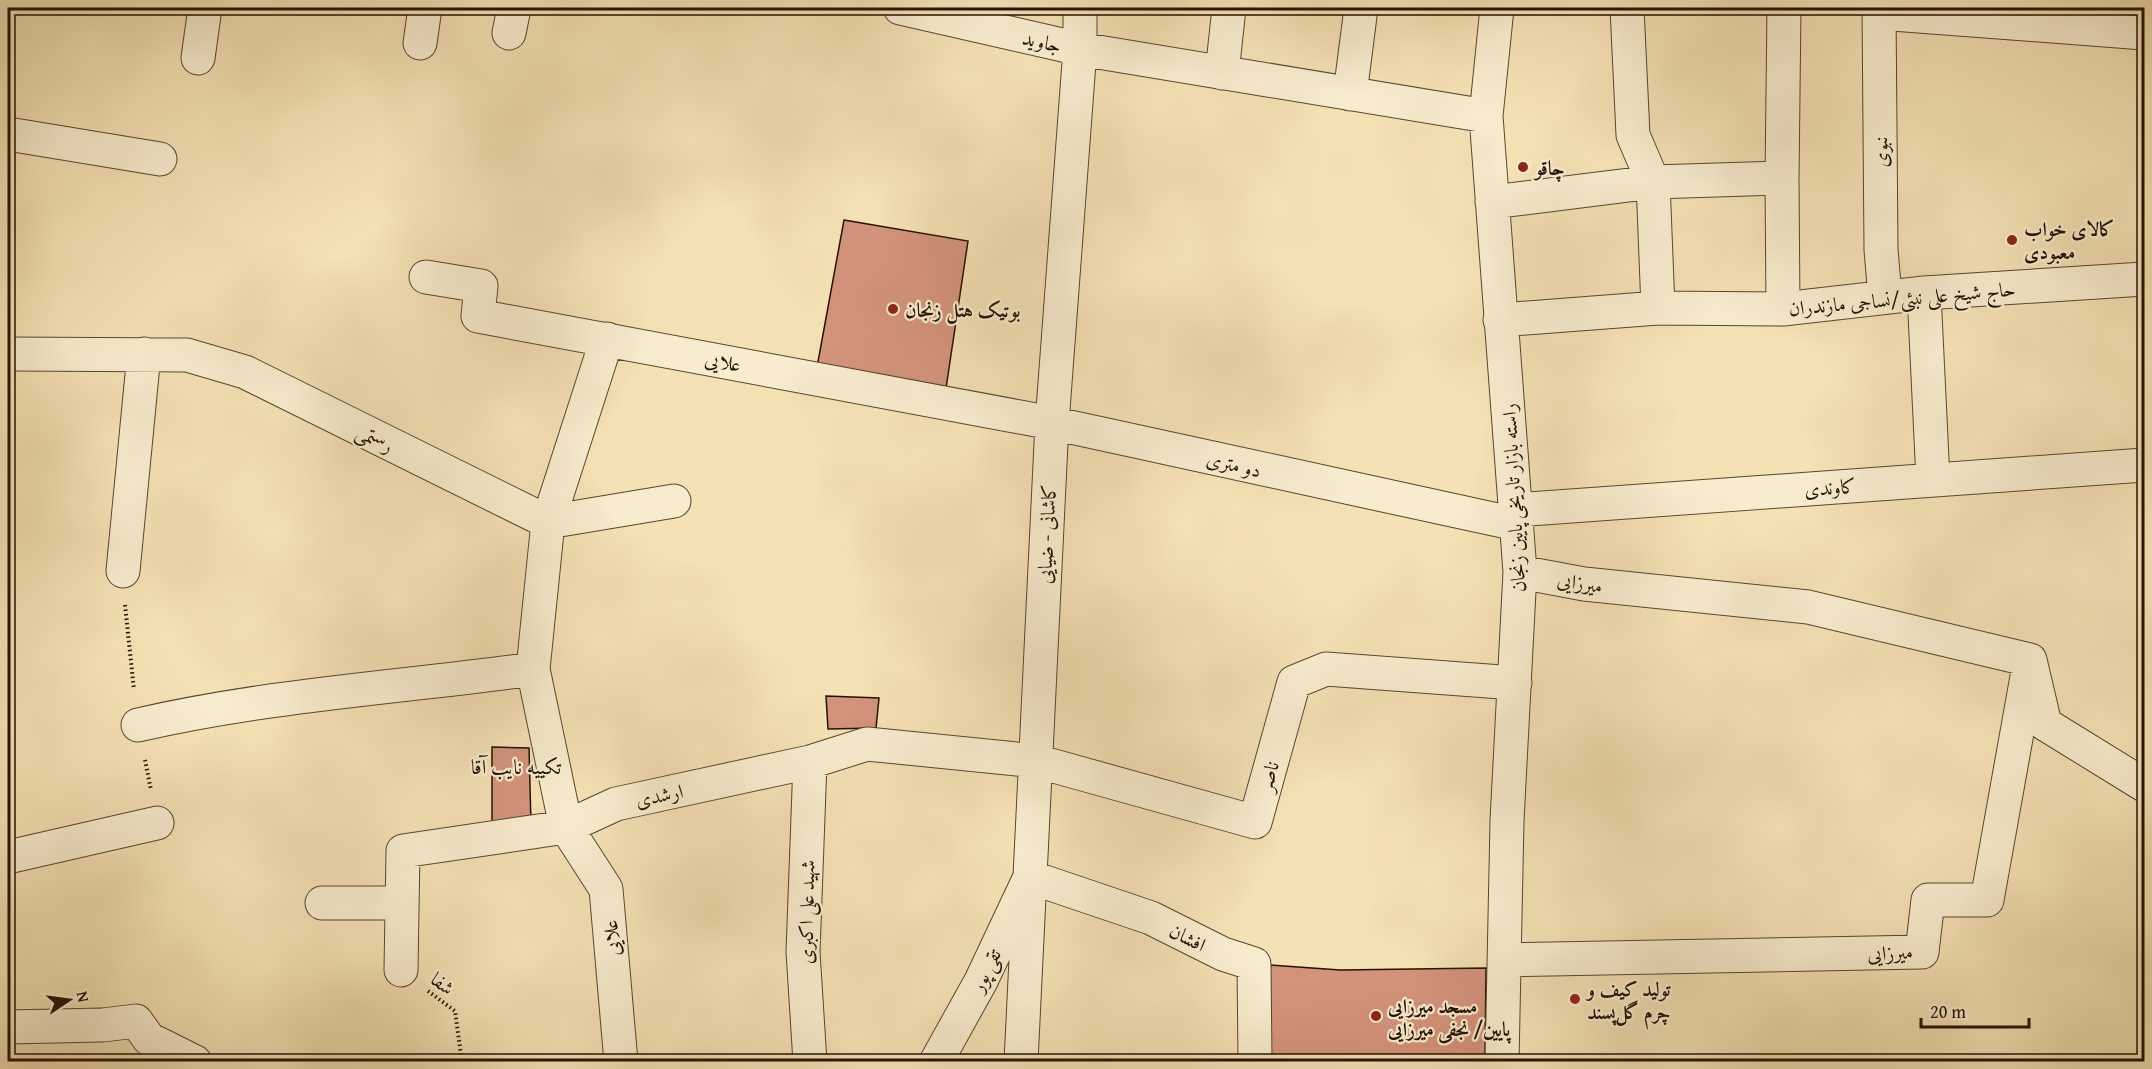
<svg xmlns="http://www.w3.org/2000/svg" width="2152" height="1069" viewBox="0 0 2152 1069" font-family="'Gentium Book Plus',Amiri,serif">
	<rect width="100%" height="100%" fill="#f4e1b4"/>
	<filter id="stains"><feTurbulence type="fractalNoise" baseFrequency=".00333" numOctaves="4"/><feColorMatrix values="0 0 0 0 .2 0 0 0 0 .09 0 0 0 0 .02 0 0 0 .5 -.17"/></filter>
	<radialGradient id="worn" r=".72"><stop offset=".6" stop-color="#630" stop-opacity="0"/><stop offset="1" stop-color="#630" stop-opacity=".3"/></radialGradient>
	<path fill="#d3937b" stroke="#231202" stroke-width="1.5" d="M844,220L968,241L945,395L815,378Z
		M826,696L879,698L876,728L828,729Z
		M492,747L529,748L531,824H492Z
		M1269,965L1340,970L1486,968L1485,1062H1267Z"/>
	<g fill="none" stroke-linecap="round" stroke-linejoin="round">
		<defs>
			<path id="minor" d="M900,8L1080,49L1486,116
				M1497,8L1486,116L1520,572L1507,821L1502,1062
				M1627,8L1633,135L1653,182L1782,178L1784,8
				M1879,8L1881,250L1885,296
				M1879,13L2144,33
				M509,33L514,8
				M420,43L425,8
				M198,58L205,8
				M1222,73L1229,8
				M1350,94L1361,8
				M8,134L160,159
				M1782,178L1783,309
				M1492,202L1653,182L1658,308
				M426,277L481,286L478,316L1052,423L1516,524
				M1924,293L1933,480
				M1500,320L1658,308L1783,309L1924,293L2144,279
				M8,354L187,355L245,372L548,522L607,339
				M1515,510L2144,465
				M123,571L144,354
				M1520,572L1584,584L1808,607L2030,660L2045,724L2144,785
				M138,725C268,695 402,687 533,669
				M810,762L803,952L810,1062
				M8,857L157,823
				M322,903H401
				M1504,960L1922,952L1928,900H1987L2030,660
				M401,970L403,851L566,827L616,804L810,762L867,744L1036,761L1255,822L1294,682L1326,669L1515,683
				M8,1027L103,1025L136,1021L149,1039L195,1062
				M621,1062L606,889L566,827L533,669L548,522L674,501
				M936,1062L981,981L1030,877L1151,918L1223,954L1254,964L1255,1062
				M1021,1062L1052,423L1080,49V8"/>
		</defs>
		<use href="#minor" stroke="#57462e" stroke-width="35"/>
		<path stroke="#231202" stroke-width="4" stroke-dasharray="1.5 3" stroke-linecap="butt" d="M125,605L134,690
			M145,760L151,790
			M428,991L455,1011L462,1062"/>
		<use href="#minor" stroke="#f8ecce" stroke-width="33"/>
	</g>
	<g fill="#8f2418" stroke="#f8ecce" stroke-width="2">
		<circle cx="1523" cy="167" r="6"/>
		<circle cx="2012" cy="240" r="6"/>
		<circle cx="893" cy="309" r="6"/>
		<circle cx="1575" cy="999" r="6"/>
		<circle cx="1376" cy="1016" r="6"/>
	</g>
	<g text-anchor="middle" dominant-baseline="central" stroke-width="4.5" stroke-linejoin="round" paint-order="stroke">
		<g font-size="20" fill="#231202" stroke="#f8ecce">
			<text transform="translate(1042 41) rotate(13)">جاوید</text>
			<text transform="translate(1880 152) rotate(-91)">نبوی</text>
			<text transform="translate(1902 298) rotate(-5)">حاج شیخ علی نبئی/نساجی مازندران</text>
			<text transform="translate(723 361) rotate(11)">علایی</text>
			<text transform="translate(375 438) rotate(26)">رستمی</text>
			<text transform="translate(1234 464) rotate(13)">دو متری</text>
			<text transform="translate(1830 487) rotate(-4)">کاوندی</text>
			<text transform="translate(1513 498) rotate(-93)">راسته بازار تاریخی پایین زنجان</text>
			<text transform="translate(1046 534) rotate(-87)">کاشانی - ضیایی</text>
			<text transform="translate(1580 582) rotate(9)">میرزایی</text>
			<text transform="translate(1268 776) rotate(-74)">ناصر</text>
			<text transform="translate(659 795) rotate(-12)">ارشدی</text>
			<text transform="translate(806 912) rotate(-89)">شهید علی اکبری</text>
			<text transform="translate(1188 937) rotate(27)">افشان</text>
			<text transform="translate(611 938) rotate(-95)">علایی</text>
			<text transform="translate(1890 952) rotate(-3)">میرزایی</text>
			<text transform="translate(985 970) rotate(-64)">تقی پور</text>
			<text transform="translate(443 983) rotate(37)">شفا</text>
		</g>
		<g font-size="20" font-weight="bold" fill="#231202" stroke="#f8ecce" text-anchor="start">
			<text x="1535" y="167">چاقو</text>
			<text x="2024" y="228">کالای خواب<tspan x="2024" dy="23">معبودی</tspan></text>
			<text x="905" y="309">بوتیک هتل زنجان</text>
			<text x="1587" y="988">تولید کیف و<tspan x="1587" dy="23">چرم گل‌پسند</tspan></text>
			<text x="1388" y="1005">مسجد میرزایی<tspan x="1388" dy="23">پایین/ نجفی میرزایی</tspan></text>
		</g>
		<g font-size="21" fill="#231202" stroke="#f8ecce">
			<text x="516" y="766">تکییه نایب آقا</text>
		</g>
	</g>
	<rect width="2152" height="1069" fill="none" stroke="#f4e1b4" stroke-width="30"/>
	<rect x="9" y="9" width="2134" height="1051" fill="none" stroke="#231202" stroke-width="3"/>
	<rect x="15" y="15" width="2122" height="1039" fill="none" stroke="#231202" stroke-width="1.5"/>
	<g transform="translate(69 1000) rotate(77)" stroke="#f8ecce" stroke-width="4.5" paint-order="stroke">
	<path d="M0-4.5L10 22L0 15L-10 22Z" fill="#231202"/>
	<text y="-9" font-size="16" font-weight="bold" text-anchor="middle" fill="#231202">N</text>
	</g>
	<path d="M1921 1018v9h108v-9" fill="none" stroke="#231202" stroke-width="3"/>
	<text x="1930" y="1018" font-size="18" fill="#231202" stroke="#f8ecce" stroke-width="4.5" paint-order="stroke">20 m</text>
	<rect width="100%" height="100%" filter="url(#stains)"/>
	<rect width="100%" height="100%" fill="url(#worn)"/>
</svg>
